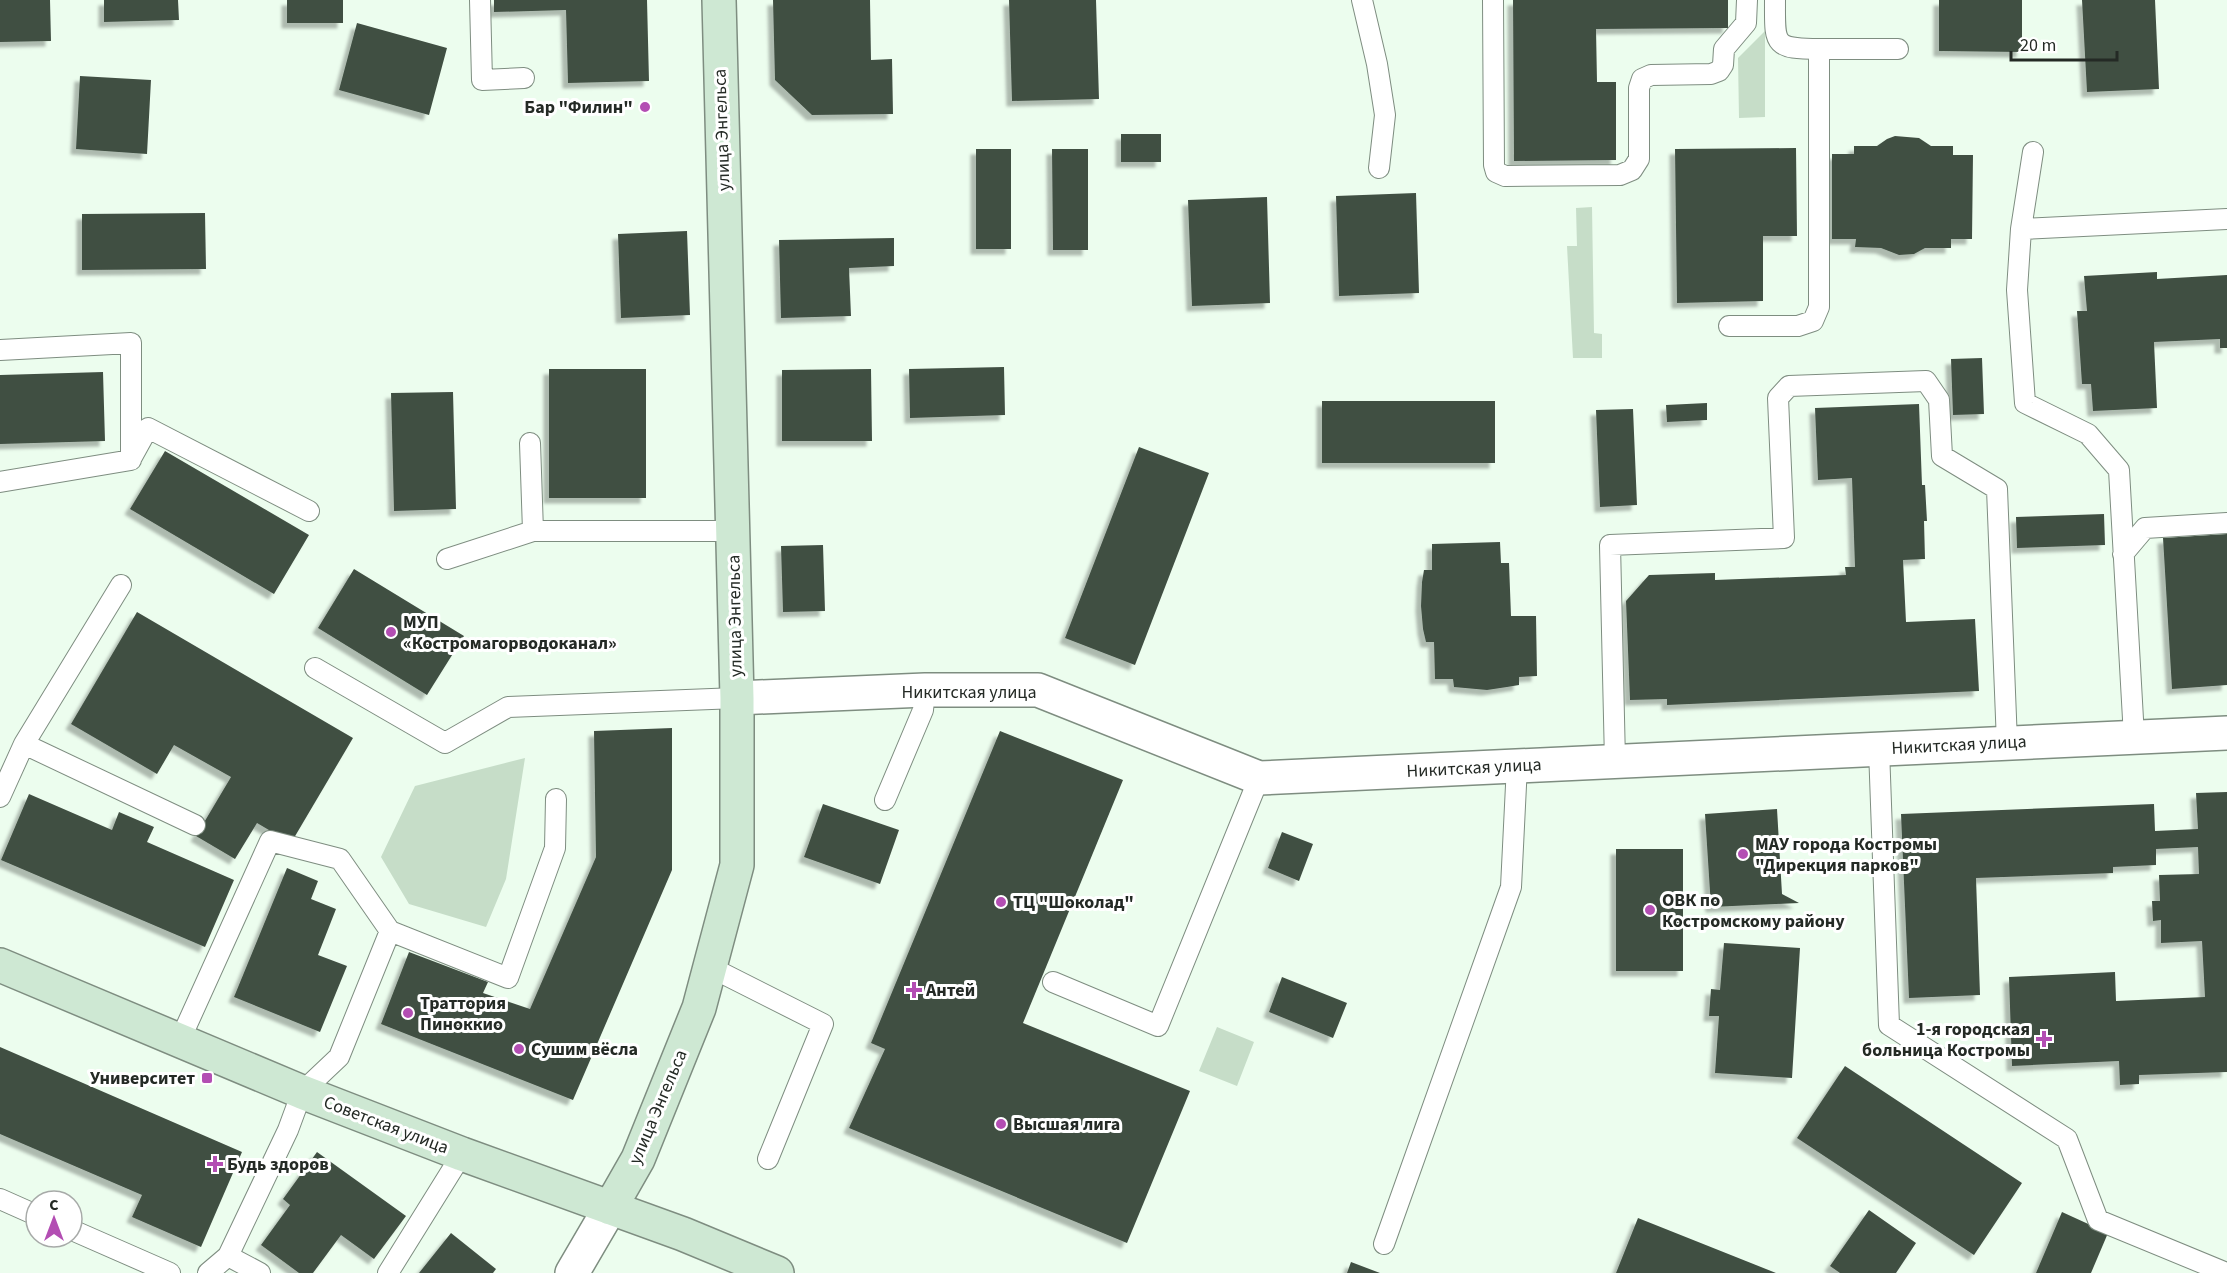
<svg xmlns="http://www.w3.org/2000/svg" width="2227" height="1273" viewBox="0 0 2227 1273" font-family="'Source Sans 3',sans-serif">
	<defs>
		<filter id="shadow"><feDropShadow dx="-5.5" dy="5.5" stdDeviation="1.5" flood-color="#0004"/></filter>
	</defs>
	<rect width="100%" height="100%" fill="#ecfdee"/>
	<path fill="#c6ddc8" d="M1765,31V117L1739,118L1738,58Z
		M1592,207L1594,333L1602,334V358H1573L1567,246H1577L1576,208Z
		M525,758L506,879L486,927L409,904L381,857L415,786Z
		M1217,1027L1254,1042L1237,1086L1199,1071Z"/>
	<path fill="#414f43" filter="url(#shadow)" d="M0,0H50L51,41L0,42Z
		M104,0H178L179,20L104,22Z
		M287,0H343V23H287Z
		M494,0H647L649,81L568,83L566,10L494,12Z
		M773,0H870L871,60L892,59L893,114L812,115L775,80Z
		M1009,0H1096L1099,99L1012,101Z
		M1513,0H1728V28L1596,29L1597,82H1616V160L1514,161Z
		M1939,0H2022V52L1939,51Z
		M2082,0H2155L2159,89L2087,92Z
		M357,23L447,48L429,115L339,90Z
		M80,76L151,80L147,154L76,149Z
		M1121,134H1161V162H1121Z
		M1895,136L1919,138L1931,146H1953V155H1973L1972,239H1951V248H1925L1914,254L1899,255L1881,248L1855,247L1856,239H1832V154H1854V146H1877L1887,139Z
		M1796,148L1797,236H1763V301L1677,303L1675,149Z
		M976,149H1011V249H976Z
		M1052,149H1088V250H1053Z
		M1416,193L1419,293L1339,296L1336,196Z
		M1267,197L1270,303L1192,306L1188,200Z
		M205,213L206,269L82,270V214Z
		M687,231L690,315L621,318L618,234Z
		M894,238V266L849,268L851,316L781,318L779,240Z
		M2157,272V279L2227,275V348H2220V339L2154,342L2157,408L2093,411L2091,384H2082L2077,311H2087L2084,276Z
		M1982,358L1984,414L1953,415L1951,359Z
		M1004,367L1005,415L910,418L909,369Z
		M549,369H646V498H549Z
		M871,369L872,441H782V370Z
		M103,372L105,441L0,444V375Z
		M453,392L456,509L394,511L391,393Z
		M1322,401H1495V463H1322Z
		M1707,403V420L1667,422L1666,405Z
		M1919,404L1922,485H1925L1927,521H1924L1925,559L1903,560L1906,622L1975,619L1979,691L1667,705V699L1630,700L1626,601L1649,575L1715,573V580L1846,575L1845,567H1855L1852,478L1818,480L1815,408Z
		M1633,409L1637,505L1600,507L1596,410Z
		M1139,447L1209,473L1135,665L1065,638Z
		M165,451L309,535L274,594L130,509Z
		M2104,514L2105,545L2017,548L2016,517Z
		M2227,534V685L2172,689L2163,538Z
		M1500,542L1501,563H1509L1511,616H1536L1537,676L1519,677V685L1507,687L1487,690L1454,687L1453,679H1435L1434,642H1426L1423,629L1421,606L1422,582L1424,570H1432V544Z
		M823,545L825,611L783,612L781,546Z
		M354,569L464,636L427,695L318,628Z
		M137,612L353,738L291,843L257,823L235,859L196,836L231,777L174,745L157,774L71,724Z
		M672,728V870L573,1100L381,1024L409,952L488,982L483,993L530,1009L596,857L594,731Z
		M1000,731L1123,780L1023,1023L1190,1091L1127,1243L849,1128L885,1049L871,1043Z
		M2227,792V1072L2139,1075V1084L2120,1085L2119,1061L2012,1066L2009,977L2115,972L2116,1001L2205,997L2202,941L2161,943V920L2153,921L2152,901H2160L2159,875L2199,874L2198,847L2156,849V865L2113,867V873L1976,878L1980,995L1909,998L1901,814L2154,804L2155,831L2198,829L2196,793Z
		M29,794L112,830L119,812L154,827L147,842L234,880L205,947L1,860Z
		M823,804L899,830L880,884L804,857Z
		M1777,809L1782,894L1799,903L1711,907L1705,814Z
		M1282,832L1313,844L1299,881L1268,868Z
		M1616,849H1683V971H1616Z
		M287,868L318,881L311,899L336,909L318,955L347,966L320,1032L234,997Z
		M1724,943L1800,948L1792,1078L1715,1073L1719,1016H1709L1711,989L1720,990Z
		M1282,977L1347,1003L1333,1038L1269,1012Z
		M0,1047L242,1152L201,1247L132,1217L142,1195L0,1134Z
		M1845,1066L2022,1183L1974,1255L1797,1138Z
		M317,1152L406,1216L374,1259L341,1235L313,1273H299L261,1245L290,1205L283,1199Z
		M1869,1210L1916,1243L1896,1273H1840L1830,1266Z
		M2062,1212L2108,1233L2091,1273H2036Z
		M1638,1218L1776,1273H1616Z
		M451,1233L496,1269L493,1273H419Z
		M1351,1262L1380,1273H1347Z"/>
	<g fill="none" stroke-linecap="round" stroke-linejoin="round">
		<defs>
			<path id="service" d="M480,0L482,80L524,78
				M1362,0L1377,64L1385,115L1379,168
				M1493,0L1494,165L1496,172L1505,176L1620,175L1632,170L1639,159V88L1642,79L1651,75L1711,74L1719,71L1723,65L1724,49L1746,23L1747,0
				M1819,49H1898
				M2033,152L2021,229L2017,290L2025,403L2088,434L2119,470L2134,737
				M2021,229L2227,219
				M1729,326H1798L1813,321L1819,307V49C1772,49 1775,44 1775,0
				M0,350L131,343V460L0,482
				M530,443L533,531
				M132,457L148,428L309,511
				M2123,554L2145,528L2227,523
				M447,559L533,531H733
				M315,668L445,743L508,707L737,698
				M24,744L121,585
				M1879,749L1889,1025L2067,1139L2098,1220L2224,1272
				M1615,761L1610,545L1784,538L1778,398L1789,386L1926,381L1939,400L1942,456L1997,489L2007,743
				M0,797L24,744L195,825
				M885,800L923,710L925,690
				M710,967L823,1024L768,1159
				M1053,982L1158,1026L1259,778
				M180,1040L270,841L340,859L390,931
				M0,1199L36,1215
				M72,1230L170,1273
				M1384,1244L1511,887L1517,765
				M228,1256L260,1273
				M208,1273L228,1256L288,1130L302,1092L339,1057L390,931L508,978L555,848L556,799
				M388,1273L462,1154"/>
			<path id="minor" d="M572,1273L610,1208"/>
			<path id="tertiary" d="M737,698L925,690H1038L1259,778L2227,733"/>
			<path id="secondary" d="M0,965L302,1092L462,1154L683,1234L777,1273
				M610,1208L638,1159L699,1008L737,865V698L719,0"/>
		</defs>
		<use href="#service" stroke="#7e8d80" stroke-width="22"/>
		<use href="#minor" stroke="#7e8d80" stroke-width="36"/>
		<use href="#tertiary" stroke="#7e8d80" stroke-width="36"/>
		<use href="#secondary" stroke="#7e8d80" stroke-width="36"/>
		<use href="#service" stroke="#fff" stroke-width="20"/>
		<use href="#minor" stroke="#fff" stroke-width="33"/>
		<use href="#tertiary" stroke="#fff" stroke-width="33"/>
		<use href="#secondary" stroke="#cee8d3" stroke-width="33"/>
	</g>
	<g fill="#b34eb3" stroke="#fff" stroke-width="2">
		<circle cx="645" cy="107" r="6"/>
		<circle cx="391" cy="632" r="6"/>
		<circle cx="1743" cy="854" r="6"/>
		<circle cx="1001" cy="902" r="6"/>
		<circle cx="1650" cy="910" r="6"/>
		<path d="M911 981h6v6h6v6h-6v6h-6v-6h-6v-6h6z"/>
		<circle cx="408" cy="1013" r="6"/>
		<path d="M2041 1030h6v6h6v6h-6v6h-6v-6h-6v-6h6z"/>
		<circle cx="519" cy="1049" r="6"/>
		<rect x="201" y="1072" width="12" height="12" rx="3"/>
		<circle cx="1001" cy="1124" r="6"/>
		<path d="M212 1155h6v6h6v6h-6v6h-6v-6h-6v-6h6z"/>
	</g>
	<g text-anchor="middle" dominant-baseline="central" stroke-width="6" stroke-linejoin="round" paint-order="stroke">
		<g font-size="18" font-weight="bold" fill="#242a25" stroke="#fff" text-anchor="start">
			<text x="633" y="107" text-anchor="end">Бар "Филин"</text>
			<text x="403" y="622">МУП<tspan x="403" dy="21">«Костромагорводоканал»</tspan></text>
			<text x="1755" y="844">МАУ города Костромы<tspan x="1755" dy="21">"Дирекция парков"</tspan></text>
			<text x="1662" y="900">ОВК по<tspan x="1662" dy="21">Костромскому району</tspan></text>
			<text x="1013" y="902">ТЦ "Шоколад"</text>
			<text x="926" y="990">Антей</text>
			<text x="420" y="1003">Траттория<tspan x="420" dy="21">Пиноккио</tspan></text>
			<text x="2030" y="1029" text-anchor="end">1-я городская<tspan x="2030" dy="21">больница Костромы</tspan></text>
			<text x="531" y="1049">Сушим вёсла</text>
			<text x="195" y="1078" text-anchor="end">Университет</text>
			<text x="1013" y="1124">Высшая лига</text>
			<text x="227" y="1164">Будь здоров</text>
		</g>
		<g font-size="18" fill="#242a25" stroke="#fff">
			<text transform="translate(722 130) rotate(-92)">улица Энгельса</text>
			<text transform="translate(735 616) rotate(-91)">улица Энгельса</text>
			<text x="969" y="692">Никитская улица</text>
			<text transform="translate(1959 745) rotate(-3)">Никитская улица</text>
			<text transform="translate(1474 768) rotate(-3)">Никитская улица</text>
			<text transform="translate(658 1107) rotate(-67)">улица Энгельса</text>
			<text transform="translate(386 1125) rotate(21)">Советская улица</text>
		</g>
	</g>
	<g transform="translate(54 1219)"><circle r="28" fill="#ffffff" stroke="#a7aaa8" stroke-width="1.5"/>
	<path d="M0-4.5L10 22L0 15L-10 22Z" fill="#b34eb3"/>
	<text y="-9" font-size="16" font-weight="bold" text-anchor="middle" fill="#242a25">С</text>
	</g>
	<path d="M2011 51v9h106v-9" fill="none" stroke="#242a25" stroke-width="3"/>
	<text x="2020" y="51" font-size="18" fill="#242a25" stroke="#ffffff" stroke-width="4.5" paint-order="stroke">20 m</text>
</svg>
